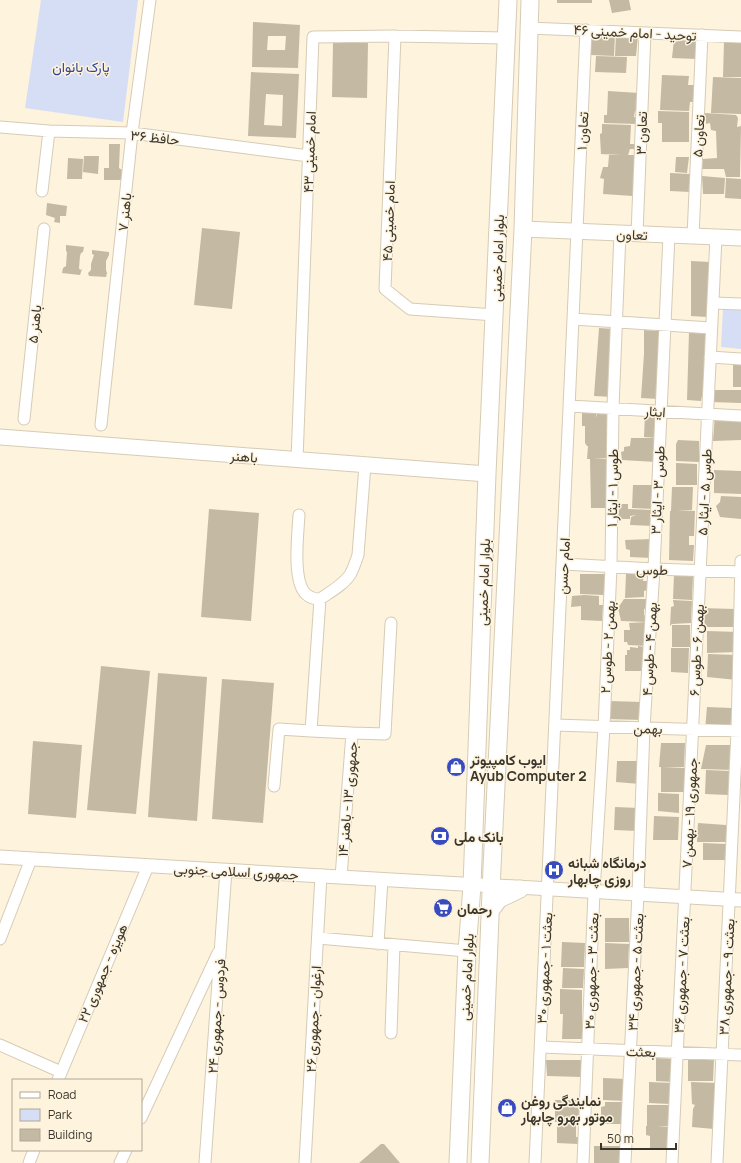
<svg xmlns="http://www.w3.org/2000/svg" width="741" height="1163" viewBox="0 0 741 1163" font-family="Manrope,Vazirmatn,sans-serif">
	<rect width="100%" height="100%" fill="#fef3dc"/>
	<path fill="#d6def6" d="M41,0H138L123,122L25,108Z
		M723,308L741,309V349L721,347Z"/>
	<path fill="#c4b9a3" fill-rule="evenodd" d="M557,0H592V3H557Z
		M609,0H629L631,10L612,13Z
		M253,22L300,25L298,68L252,67ZM268,36H286L285,50H267Z
		M591,34L615,35L614,56L591,55Z
		M616,35L638,36L636,56H615Z
		M674,39L698,40L697,59L672,58Z
		M724,42L741,43V77H723Z
		M333,43H368L367,98L332,97Z
		M596,56L627,57L626,73L595,72Z
		M251,72L299,74L296,138L248,136ZM266,94L283,95L282,126L264,125Z
		M662,75L689,76L688,85H695V102H690L689,111L660,110Z
		M713,77L741,78V114L711,113Z
		M608,91L639,93L638,113L635,111L634,117L637,118V124L604,123V115H607Z
		M658,111L689,112V142H662V123H658Z
		M705,113L736,115L738,118L737,127L741,126L740,177H726L724,169H702L703,159L717,158L716,131L711,130L710,123L706,124Z
		M602,124L631,125L630,144H635V149H630L628,155H635L633,196L603,194L604,179L600,178L603,167H608L609,155H621L601,154L600,136V134L602,133Z
		M109,144H120L119,168L122,170L121,180H104V168H109Z
		M84,156H99L98,174L83,172Z
		M676,157H689L687,173L675,172Z
		M68,158L83,159L82,179H67Z
		M670,173L690,174V192L670,191Z
		M702,176L725,178L724,194H703Z
		M726,178L741,179V199L725,198Z
		M47,203L67,206L66,216H60V223L54,222L55,218L46,215Z
		M202,228L240,232L232,309L194,305Z
		M66,245L84,247L83,252L81,253L80,256L79,268L80,270L82,269L80,275L62,273L63,268L66,266L67,252L66,251Z
		M92,250L109,252V255L106,261V270L107,273L106,277L89,276L88,273L91,270V264L94,255L92,254Z
		M691,261L710,262L707,317L691,316Z
		M599,328L615,329L613,397L594,396Z
		M644,330L661,331L658,399L641,398L644,354Z
		M689,332L707,334L703,391L701,401L687,400Z
		M733,360H741V387H733Z
		M712,390H741V403L711,402Z
		M582,412H596L597,418V412H608L607,446H587L585,443V426H582Z
		M645,413H658L657,438L644,437Z
		M715,415L741,416V440L713,441Z
		M631,438H656V462L622,460L621,452L624,451V447L630,446Z
		M678,440L699,441V462L676,461V444Z
		M588,446H610L609,458L594,459H609L608,508H591L590,459H587Z
		M676,463L697,464V485H676Z
		M714,470L741,471V494L714,493Z
		M633,485H655L654,509L632,508Z
		M672,487H693L692,510H677L695,511L694,536H689V545H694L693,561L669,560L670,511H671Z
		M721,496L741,497V519L720,517L716,506L720,502Z
		M620,504H628V509L653,510V526L630,525L631,517L636,515L630,516V519H618Z
		M209,509L259,513L251,621L201,617Z
		M652,539V558L630,557V550L626,549L625,540Z
		M644,573L643,581H647V590L644,591V597L625,598L626,574Z
		M580,574H605L604,595L580,594Z
		M674,575L693,576L692,600L673,599Z
		M584,595L599,596V605H603L602,621L581,620V606L571,607L572,596Z
		M624,599H648V608L644,609V615L647,617V622L621,621L618,608Z
		M673,600L692,601L691,623L672,624L670,626L671,607L674,606Z
		M701,608L734,609V627H701Z
		M648,622L647,646L628,645L627,642H624V630H630L629,623Z
		M672,625H690V647H672Z
		M707,631L738,632V652L707,653Z
		M638,646L646,647L645,671H625V655H627V650H630V647L638,648Z
		M671,648H689L688,673L671,672Z
		M708,654L737,655V680L707,677Z
		M101,666L150,671L136,814L87,810Z
		M158,673L207,677L197,821L148,817Z
		M222,679L274,683L263,823L212,819Z
		M609,701L642,702V720L607,719Z
		M707,707L732,708L730,732L705,730Z
		M33,741L82,745L76,818L28,814Z
		M661,743H685L684,767H663L685,768V792H661V767H659Z
		M706,745H733V770L701,769Z
		M617,761H639L640,784L616,782Z
		M706,770L730,771L728,795L705,794Z
		M658,793L679,794V813L658,811Z
		M615,807L639,808L638,831L614,830Z
		M654,816L679,817L678,840H653Z
		M698,823L726,825V842H697Z
		M703,843L727,844V860H703Z
		M605,918H629V942H605Z
		M562,942L585,943L584,967H561Z
		M605,943L629,944L628,968L605,969Z
		M563,968L584,969L583,988H562Z
		M560,989L582,990V1039H562L563,1014H560Z
		M656,1058L673,1059V1082L656,1081Z
		M688,1059H714L713,1081H688Z
		M546,1060H582V1077L547,1076Z
		M603,1078L626,1079V1101L603,1100Z
		M649,1082L672,1083L670,1104L649,1103Z
		M691,1082L717,1083L714,1129L692,1127L693,1109L695,1105L692,1104Z
		M555,1100H579V1122H576V1137H578V1144L557,1143V1122H555Z
		M605,1102H626L622,1109L621,1120H626L625,1124H604V1116H601V1107L605,1106Z
		M647,1105H672L671,1126H657L671,1127L670,1149L650,1148V1136L646,1135V1126H647Z
		M381,1144H384L400,1163H359Z
		M594,1146H622L621,1163H594Z"/>
	<g fill="none" stroke-linecap="round" stroke-linejoin="round">
		<defs>
			<path id="minor" d="M529,28L741,37
				M395,36L385,289L410,309L495,315
				M0,127L49,131L132,133L309,156
				M42,191L49,131
				M637,234L645,33
				M693,236L702,35
				M713,303L741,304
				M573,319L711,328
				M710,357L741,359
				M570,406L741,416
				M24,419L44,229
				M101,425L132,133L150,0
				M297,460L313,37L395,36L506,38
				M299,515C298,534 292,581 306,594C310,598 314,599 320,599
				M563,564L654,569L741,572
				M555,725L741,731
				M352,733L385,734L391,623
				M274,786L279,729L311,731
				M341,877L352,733L311,731L320,599C330,592 345,584 351,573C354,567 356,561 358,555L365,465
				M318,938L467,951
				M0,939L31,859
				M378,944L382,879
				M391,1033L394,945
				M0,1045L61,1072
				M541,1047L741,1055
				M58,1080L148,866
				M141,1118L218,953
				M29,1163L34,1150
				M120,1163L126,1150
				M205,1163L226,870
				M305,1163L321,875
				M535,1163L586,30
				M583,1163L594,892L604,727L611,567L613,408L620,233
				M625,1163L638,894L644,728L654,569L669,235
				M672,1163L716,237
				M717,1163L737,731L741,561"/>
			<path id="tertiary" d="M0,857C247,871 494,887 741,900"/>
			<path id="secondary" d="M523,229L741,238
				M0,437L487,474"/>
			<path id="primary" d="M490,911L499,899L520,889
				M458,1163L467,951L472,886L487,474L508,0
				M480,1163L492,868L523,229L530,0"/>
		</defs>
		<use href="#minor" stroke="#d6cbb5" stroke-width="13"/>
		<use href="#tertiary" stroke="#d6cbb5" stroke-width="15"/>
		<use href="#secondary" stroke="#d6cbb5" stroke-width="17"/>
		<use href="#primary" stroke="#d6cbb5" stroke-width="19"/>
		<use href="#minor" stroke="#fff" stroke-width="11"/>
		<use href="#tertiary" stroke="#fff" stroke-width="13"/>
		<use href="#secondary" stroke="#fff" stroke-width="15"/>
		<use href="#primary" stroke="#fff" stroke-width="17"/>
	</g>
	<defs>
		<symbol id="shop-disc" viewBox="-11 -11 22 22"><circle r="9.5" fill="#394cbf" stroke="#fef3dc"/><path d="M-5-2.5h2.3a2.7 3.5 0 0 1 5.4 0H5L5.5 6h-11ZM-1.5-2.5h3a1.5 2.3 0 0 0-3 0Z" fill="#fff"/></symbol>
		<symbol id="bank-disc" viewBox="-11 -11 22 22"><circle r="9.5" fill="#394cbf" stroke="#fef3dc"/><path d="M-6-4H6V4H-6ZM0-2.3a2.3 2.3 0 1 0 0 4.6a2.3 2.3 0 1 0 0-4.6Z" fill="#fff"/></symbol>
		<symbol id="hospital-disc" viewBox="-11 -11 22 22"><circle r="9.5" fill="#394cbf" stroke="#fef3dc"/><path d="M-5-5h3v3.5h4V-5h3V5h-3V1.5h-4V5h-3Z" fill="#fff"/></symbol>
		<symbol id="supermarket-disc" viewBox="-11 -11 22 22"><circle r="9.5" fill="#394cbf" stroke="#fef3dc"/><path d="M-6-5.5h2.5l.6 2H6L4.5 2H-2.5L-4.4-4H-6ZM-1.5 3.2a1.3 1.3 0 1 0 .1 0ZM3 3.2a1.3 1.3 0 1 0 .1 0Z" fill="#fff"/></symbol>
	</defs>
	<g fill-rule="evenodd">
		<use href="#shop-disc" x="445" y="756" width="22" height="22"/>
		<use href="#bank-disc" x="429" y="825" width="22" height="22"/>
		<use href="#hospital-disc" x="543" y="859" width="22" height="22"/>
		<use href="#supermarket-disc" x="432" y="897" width="22" height="22"/>
		<use href="#shop-disc" x="496" y="1097" width="22" height="22"/>
	</g>
	<g text-anchor="middle" dominant-baseline="central" stroke-width="3" stroke-linejoin="round" paint-order="stroke">
		<g font-size="14" fill="#3a362d" stroke="#fef3dc">
			<text transform="translate(635 32) rotate(3)">توحید - امام خمینی ۴۶</text>
			<text transform="translate(582 131) rotate(-87)">تعاون ۱</text>
			<text transform="translate(641 133) rotate(-88)">تعاون ۳</text>
			<text transform="translate(698 136) rotate(-87)">تعاون ۵</text>
			<text transform="translate(155 137) rotate(6)">حافظ ۳۶</text>
			<text transform="translate(309 152) rotate(-88)">امام خمینی ۴۳</text>
			<text transform="translate(124 212) rotate(-84)">باهنر ۷</text>
			<text transform="translate(388 221) rotate(-88)">امام خمینی ۴۵</text>
			<text transform="translate(632 234) rotate(2)">تعاون</text>
			<text transform="translate(497 258) rotate(-88)">بلوار امام خمینی</text>
			<text transform="translate(34 324) rotate(-84)">باهنر ۵</text>
			<text transform="translate(655 411) rotate(4)">ایثار</text>
			<text transform="translate(244 456) rotate(4)">باهنر</text>
			<text transform="translate(612 488) rotate(-89)">طوس ۱ - ایثار ۱</text>
			<text transform="translate(657 490) rotate(-87)">طوس ۳ - ایثار ۳</text>
			<text transform="translate(704 492) rotate(-87)">طوس ۵ - ایثار ۵</text>
			<text transform="translate(563 566) rotate(-87)">امام حسن</text>
			<text transform="translate(652 569) rotate(2)">طوس</text>
			<text transform="translate(483 582) rotate(-88)">بلوار امام خمینی</text>
			<text transform="translate(607 647) rotate(-87)">بهمن ۲ - طوس ۲</text>
			<text transform="translate(649 649) rotate(-87)">بهمن ۴ - طوس ۴</text>
			<text transform="translate(696 650) rotate(-87)">بهمن ۶ - طوس ۶</text>
			<text transform="translate(648 728) rotate(2)">بهمن</text>
			<text transform="translate(347 799) rotate(-85)">جمهوری ۱۳ - باهنر ۱۴</text>
			<text transform="translate(689 813) rotate(-87)">جمهوری ۱۹ - بهمن ۷</text>
			<text transform="translate(236 871) rotate(3)">جمهوری اسلامی جنوبی</text>
			<text transform="translate(544 968) rotate(-87)">بعثت ۱ - جمهوری ۳۰</text>
			<text transform="translate(591 971) rotate(-88)">بعثت ۳ - جمهوری ۳۰</text>
			<text transform="translate(635 972) rotate(-87)">بعثت ۵ - جمهوری ۳۴</text>
			<text transform="translate(102 973) rotate(-67)">هویزه - جمهوری ۲۲</text>
			<text transform="translate(681 975) rotate(-87)">بعثت ۷ - جمهوری ۳۶</text>
			<text transform="translate(466 977) rotate(-87)">بلوار امام خمینی</text>
			<text transform="translate(726 977) rotate(-87)">بعثت ۹ - جمهوری ۳۸</text>
			<text transform="translate(216 1016) rotate(-86)">فردوس - جمهوری ۲۴</text>
			<text transform="translate(313 1019) rotate(-87)">ارغوان - جمهوری ۲۶</text>
			<text transform="translate(641 1051) rotate(2)">بعثت</text>
		</g>
		<g font-size="14" fill="#344597" stroke="#fef3dc">
			<text x="81" y="66">پارک بانوان</text>
		</g>
		<g font-size="14" font-weight="bold" fill="#3a362d" stroke="#fef3dc" text-anchor="start">
			<text x="470" y="759">ایوب کامپیوتر<tspan x="470" dy="16">Ayub Computer 2</tspan></text>
			<text x="454" y="836">بانک ملی</text>
			<text x="568" y="862">درمانگاه شبانه<tspan x="568" dy="16">روزی چابهار</tspan></text>
			<text x="457" y="908">رحمان</text>
			<text x="521" y="1100">نمایندگی روغن<tspan x="521" dy="16">موتور بهرو چابهار</tspan></text>
		</g>
	</g>
	<rect x="12" y="1079" width="130" height="72" fill="#fef3dc" stroke="#b0a796"/>
	<rect x="20" y="1092" width="20" height="6" fill="#ffffff" stroke="#b0a796"/>
	<text x="48" y="1099" font-size="12" fill="#3a362d">Road</text>
	<rect x="20" y="1109" width="20" height="12" fill="#d6def6" stroke="#b0a796"/>
	<text x="48" y="1119" font-size="12" fill="#3a362d">Park</text>
	<rect x="20" y="1129" width="20" height="12" fill="#c4b9a3" stroke="#b0a796"/>
	<text x="48" y="1139" font-size="12" fill="#3a362d">Building</text>
	<path d="M601 1143v6h75v-6" fill="none" stroke="#3a362d" stroke-width="2"/>
	<text x="607" y="1143" font-size="12" fill="#3a362d" stroke="#fef3dc" stroke-width="3" paint-order="stroke">50 m</text>
</svg>
